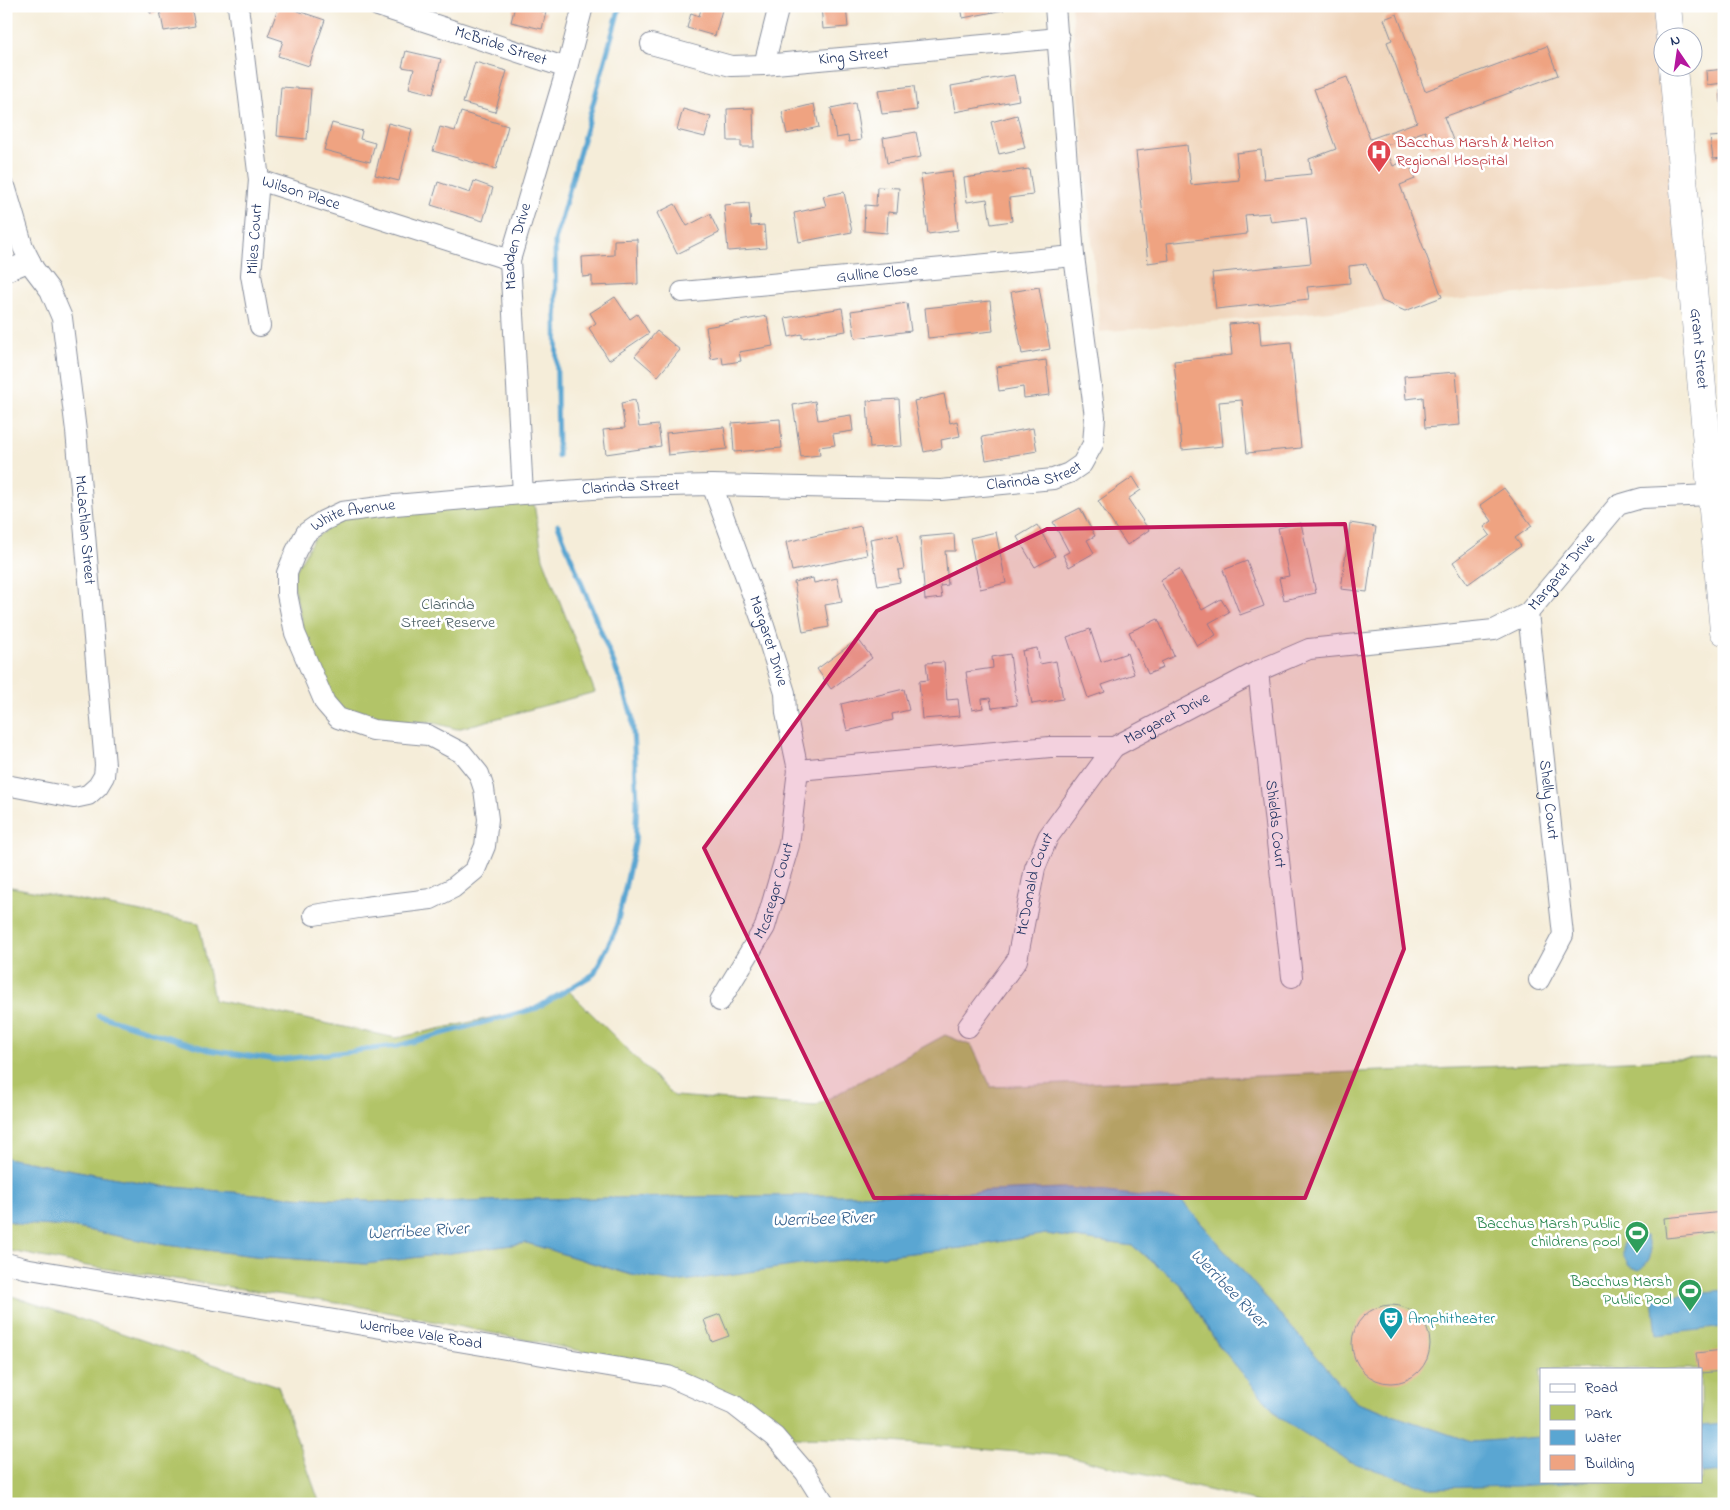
<svg xmlns="http://www.w3.org/2000/svg" width="1730" height="1510" viewBox="0 0 1730 1510" font-family="'Indie Flower',sans-serif">
	<rect width="100%" height="100%" fill="#fff"/>
	<filter id="ink" filterUnits="userSpaceOnUse"><feTurbulence type="fractalNoise" baseFrequency=".02" numOctaves="2"/><feDisplacementMap in="SourceGraphic" scale="10" xChannelSelector="R" yChannelSelector="G"/><feConvolveMatrix kernelMatrix="1 2 1 2 8 2 1 2 1" color-interpolation-filters="sRGB"/></filter>
	<filter id="wash" filterUnits="userSpaceOnUse"><feTurbulence type="fractalNoise" baseFrequency=".0096" numOctaves="4" result="noise"/><feDisplacementMap in="SourceGraphic" scale="20" xChannelSelector="R" yChannelSelector="G"/><feGaussianBlur stdDeviation="1.12" result="paint"/><feColorMatrix in="noise" values="0 0 0 0 0 0 0 0 0 0 0 0 0 0 0 0 0 1.4 0 .05"/><feComposite in="paint" operator="in"/></filter>
	<g filter="url(#wash)">
		<rect width="100%" height="100%" fill="#f5edd9"/>
		<path fill="#f0d6bc" d="M1071,6H1657L1682,279L1100,332Z"/>
		<path fill="#b2c467" stroke="#667a62" d="M533,498L543,558L595,692L457,729L430,722L374,721L343,710L332,697L303,630L292,577L313,540L344,516Z
			M6,886L199,923L214,1000L396,1038L537,1008L568,990L674,1096L815,1106L945,1035L972,1046L991,1087L1724,1057V1428L1701,1429V1369H1541V1438L1471,1442L1357,1403L1181,1200L1060,1188L919,1194L534,1199L423,1204L291,1197L161,1186L6,1158Z
			M6,1220L19,1224L71,1227L166,1245L255,1256L366,1264L527,1243L631,1275L822,1262L961,1248L1046,1234L1133,1246L1181,1285L1217,1343L1280,1418L1430,1488L1589,1481H1701V1473L1724,1471V1504H1265L1068,1456L853,1439L791,1438L756,1404L661,1367L357,1306L87,1266L6,1250Z
			M6,1294L278,1386L320,1504H6Z"/>
		<path fill="#5aa6d2" stroke="#3a6a98" d="M6,1158L161,1186L291,1197L423,1204L534,1199L919,1194L1068,1188L1181,1200L1357,1403L1471,1442L1541,1437V1481H1591L1517,1486L1430,1488L1348,1461L1280,1418L1217,1343L1181,1285L1133,1246L1046,1234L961,1248L822,1262L676,1282L632,1275L527,1243L366,1264L255,1256L166,1245L71,1227L19,1224L6,1220Z
			M1635,1235L1646,1236C1652,1252 1654,1258 1639,1270L1629,1266L1623,1255V1243Z
			M1724,1290V1327L1657,1335L1653,1298Z
			M1724,1424V1472L1701,1474V1426Z"/>
		<g fill="none" stroke-linecap="round" stroke-linejoin="round">
			<path stroke="#5aa6d2" stroke-width="5" d="M558,456L555,241L620,6
				M98,1015L209,1050L276,1060L397,1046L537,1008L594,974L616,929L635,843L637,801L635,763L632,716L622,684L558,525
				M6,1344L8,1345"/>
		</g>
		<g id="blocks">
			<path fill="#efa381" d="M149,6H191L195,26L164,31L160,11L150,13Z
				M279,6H283L325,20L309,66L278,56L283,41L268,36Z
				M515,6H541L540,11L546,12L542,29L511,22Z
				M702,6H723L715,36L687,28L691,13L699,16Z
				M821,6H846L848,27L823,29Z
				M961,6H1003L1004,10L963,18Z
				M1721,6H1724V22L1722,23Z
				M1397,14L1425,91L1547,46L1558,75L1444,117L1453,140L1431,148L1425,131L1385,146L1393,166L1408,160L1415,179L1400,185L1442,297L1405,311L1382,301L1366,264L1349,266L1350,283L1307,287L1309,299L1216,309L1212,273L1311,263L1306,218L1271,222L1269,213L1245,215L1247,234L1167,243L1169,260L1148,263L1136,151L1187,145L1191,185L1239,180L1236,153L1261,150L1264,179L1311,174L1309,159L1336,149L1314,89L1347,77L1370,139L1417,122L1387,42L1392,40L1384,19Z
				M406,51L441,59L433,94L409,88L414,69L402,67Z
				M475,62L507,71L495,112L463,103Z
				M1724,69V83L1707,85L1706,71Z
				M1014,75L1019,100L955,112L951,86Z
				M914,86L917,110L882,114L878,90Z
				M281,87L311,89L307,139L277,136Z
				M1720,90H1724V115H1722Z
				M855,103L861,140L849,142L848,136L836,138L831,108Z
				M814,104L819,127L787,134L782,112Z
				M753,108L754,147H741V141H728L727,109Z
				M683,109L711,117L705,137L677,130Z
				M461,112L508,126L496,169L433,151L440,127L455,131Z
				M1017,115L1025,148L999,154L991,122Z
				M332,123L362,131L360,139L375,143L370,162L324,150Z
				M388,123L412,129L399,181L375,175Z
				M916,132L921,157L887,163L883,138Z
				M1724,136V158L1713,159L1710,137Z
				M1029,169L1033,195L1009,198L1012,221L991,224L987,199L967,202L964,178Z
				M952,171L958,230L928,234L921,175Z
				M474,181L493,188L483,221L431,205L438,182L470,193Z
				M877,187L899,188L897,213L888,212L887,233L864,231L865,205L876,206Z
				M844,192L852,232L799,242L794,213L826,206L823,196Z
				M749,203L751,226L764,225L766,248L728,251L724,205Z
				M675,204L687,226L710,214L719,233L677,254L657,213Z
				M637,239L638,284L592,286V276L583,277L582,257L614,255V240Z
				M1039,287L1050,349L1022,354L1011,292Z
				M615,297L630,319L637,314L649,333L609,360L589,328L596,323L590,313Z
				M990,301L993,331L928,338L925,308Z
				M907,303L911,331L855,338L851,311Z
				M842,308L846,331L802,338V334L789,337L785,318Z
				M767,316L773,346L739,352L741,361L723,364L722,357L711,359L706,327Z
				M1259,321L1261,345L1291,342L1301,448L1247,453L1242,400L1219,402L1223,446L1182,450L1174,361L1232,355L1229,324Z
				M657,331L680,350L658,376L635,356Z
				M1046,360L1050,395L1024,398L1023,387L999,391L996,367Z
				M1456,372L1460,425L1425,428L1423,397L1406,399L1404,376Z
				M944,394L950,423L957,421L960,436L941,440L942,448L924,452L914,401Z
				M899,399L902,446L870,448L867,401Z
				M635,400L639,427L658,425L661,446L606,454L603,430L625,428L621,403Z
				M815,401L818,420L851,415L853,431L833,434L835,445L819,447L820,455L801,457L793,405Z
				M780,419L782,448L734,452L732,423Z
				M724,427L727,449L668,455L666,433Z
				M1033,428L1037,451L986,460L982,437Z
				M1133,477L1141,490L1128,499L1149,530L1127,545L1098,501Z
				M1504,488L1532,526L1515,538L1521,546L1468,584L1453,562L1490,535L1484,527L1492,521L1480,505Z
				M1080,508L1095,536L1087,540L1094,553L1069,567L1063,555L1069,552L1053,522Z
				M1301,523L1316,593L1284,600L1279,578L1289,576L1278,528Z
				M1350,523L1376,527L1367,592L1341,589Z
				M1037,525L1055,556L1035,567L1017,537Z
				M861,526L867,555L792,571L786,542Z
				M996,532L1006,583L980,589L970,538Z
				M898,534L904,569L898,570L900,582L878,586L870,539Z
				M954,534L955,551H945L948,585L940,586L942,598L925,600L920,537Z
				M1247,561L1264,606L1240,615L1223,570Z
				M1179,569L1202,610L1221,599L1229,612L1209,623L1216,635L1197,646L1160,580Z
				M813,578L814,583L837,578L842,602L825,605L829,627L803,632L794,582Z
				M1158,619L1174,656L1161,662L1163,668L1148,674L1129,632Z
				M1090,629L1101,662L1127,653L1134,674L1102,685L1105,692L1088,698L1067,637Z
				M858,639L872,658L831,689L817,669Z
				M1037,648L1040,664L1056,661L1063,699L1032,704L1022,651Z
				M1010,654L1017,705L992,708L990,698L982,699L983,708L972,710L966,672L993,668L992,657Z
				M944,662L947,700L958,699L960,716L922,719L919,681L928,680L926,663Z
				M904,689L909,710L892,714L893,720L847,731L841,704Z
				M1724,1212V1232L1666,1238L1664,1218Z
				M1352 1344a39 39 0 1 1 78 0a39 39 0 1 1-78 0Z
				M720,1314L729,1336L712,1342L704,1320Z
				M1723,1350L1724,1371L1701,1373V1369H1698L1696,1353Z"/>
		</g>
	</g>
	<g filter="url(#ink)">
		<use href="#blocks" fill-opacity="0" stroke="#888e9c" stroke-width="1"/>
		<g fill="none" stroke-linecap="round" stroke-linejoin="round">
			<defs>
				<g id="minor">
					<path d="M238,6L259,180L251,275L260,326"/>
					<path id="s1" d="M378,6L567,68"/>
					<path id="s2" d="M651,44L731,66L764,65L1059,38"/>
					<path d="M764,65L779,6"/>
					<path id="s3" d="M259,180L510,260"/>
					<path id="s4" d="M6,189L23,247L34,269L50,290L62,318L76,431L105,765L104,776L98,786L88,795L74,798L6,785"/>
					<path d="M6,271L30,261"/>
					<path id="s5" d="M682,292L1074,256"/>
					<path id="s6" d="M712,485L764,626L785,693L786,713L798,770L1050,747H1114L1258,671L1309,649L1494,630L1528,613L1618,505L1642,498L1710,495"/>
					<path id="s7" d="M523,494L510,260L567,68L583,6"/>
					<path id="s8" d="M1528,613L1563,935L1539,980"/>
					<path id="s9" d="M1258,671L1292,977"/>
					<path id="s10" d="M314,915L365,907L431,899L453,888L475,870L485,846L488,819L484,789L479,774L462,753L428,735L373,730L338,718L325,703L295,633L287,594V573L296,551L306,533L323,521L342,512L395,505L523,494L621,487L712,485L941,490L1053,479L1069,473L1082,464L1093,444L1095,417L1074,256L1055,6"/>
					<path id="s11" d="M720,1001L765,927L789,845L798,770"/>
					<path id="s12" d="M968,1027L1017,960L1035,868L1048,837L1114,747"/>
					<path id="s13" d="M6,1263L24,1268L668,1376L734,1405L775,1437L805,1472L825,1504"/>
				</g>
				<g id="secondary">
					<path d="M1667,6L1670,38"/>
					<path id="s14" d="M1673,68L1724,631"/>
				</g>
			</defs>
			<use href="#minor" stroke="#888e9c" stroke-width="22"/>
			<use href="#secondary" stroke="#888e9c" stroke-width="29"/>
			<use href="#minor" stroke="#fff" stroke-width="20"/>
			<use href="#secondary" stroke="#fff" stroke-width="28"/>
		</g>
	</g>
	<path fill="#c2185b" fill-opacity="0.2" stroke="#c2185b" stroke-width="4" stroke-linejoin="round" d="M1345,524L1404,949L1305,1198H874L704,848L877,611L1047,529Z"/>
	<defs>
		<symbol id="hospital-pin" viewBox="-11 -11 22 30"><path d="M0 17L-7.5 6A9.5 9.5 0 1 1 7.5 6Z" fill="#e0444e" stroke="#fff"/><path d="M-5-5h3v3.5h4V-5h3V5h-3V1.5h-4V5h-3Z" fill="#fff"/></symbol>
		<symbol id="stadium-pin" viewBox="-11 -11 22 30"><path d="M0 17L-7.5 6A9.5 9.5 0 1 1 7.5 6Z" fill="#2e9e5b" stroke="#fff"/><path d="M0-5a6.5 5 0 1 0 0 10a6.5 5 0 1 0 0-10ZM-3.5-1.8h7v3.6h-7Z" fill="#fff"/></symbol>
		<symbol id="theatre-pin" viewBox="-11 -11 22 30"><path d="M0 17L-7.5 6A9.5 9.5 0 1 1 7.5 6Z" fill="#0f9aa8" stroke="#fff"/><path d="M-5-5.5Q0-4 5-5.5V0Q5 5 0 6Q-5 5-5 0ZM-3.3-2.5H-1v1.5H-3.3ZM1-2.5H3.3v1.5H1ZM-2.8 1Q0 5.5 2.8 1Z" fill="#fff"/></symbol>
	</defs>
	<g fill-rule="evenodd">
		<use href="#hospital-pin" x="1365" y="138" width="28" height="38"/>
		<use href="#stadium-pin" x="1623" y="1219" width="28" height="38"/>
		<use href="#stadium-pin" x="1676" y="1277" width="28" height="38"/>
		<use href="#theatre-pin" x="1377" y="1305" width="28" height="38"/>
	</g>
	<g text-anchor="middle" dominant-baseline="central" stroke-width="5" stroke-linejoin="round" paint-order="stroke">
		<g font-size="16" fill="#1b2f5e" stroke="#fff">
			<text stroke="none"><textPath href="#s1" startOffset="129">McBride Street</textPath></text>
			<text stroke="none"><textPath href="#s2" startOffset="206">King Street</textPath></text>
			<text stroke="none"><textPath href="#s3" startOffset="44">Wilson Place</textPath></text>
			<text transform="translate(255 239) rotate(-86)">Miles Court</text>
			<text stroke="none"><textPath href="#s7" startOffset="249">Madden Drive</textPath></text>
			<text stroke="none"><textPath href="#s5" startOffset="196">Gulline Close</textPath></text>
			<text stroke="none"><textPath href="#s14" startOffset="282">Grant Street</textPath></text>
			<text stroke="none"><textPath href="#s10" startOffset="1366">Clarinda Street</textPath></text>
			<text stroke="none"><textPath href="#s10" startOffset="961">Clarinda Street</textPath></text>
			<text stroke="none"><textPath href="#s10" startOffset="681">White Avenue</textPath></text>
			<text stroke="none"><textPath href="#s4" startOffset="355">McLachlan Street</textPath></text>
			<text stroke="none"><textPath href="#s6" startOffset="1111">Margaret Drive</textPath></text>
			<text stroke="none"><textPath href="#s6" startOffset="166">Margaret Drive</textPath></text>
			<text stroke="none"><textPath href="#s6" startOffset="676">Margaret Drive</textPath></text>
			<text stroke="none"><textPath href="#s8" startOffset="188">Shelly Court</textPath></text>
			<text stroke="none"><textPath href="#s9" startOffset="154">Shields Court</textPath></text>
			<text stroke="none"><textPath href="#s12" startOffset="161">McDonald Court</textPath></text>
			<text stroke="none"><textPath href="#s11" startOffset="124">McGregor Court</textPath></text>
			<text stroke="none"><textPath href="#s13" startOffset="421">Werribee Vale Road</textPath></text>
		</g>
		<g font-size="16" fill="#be3a42" stroke="#fff" text-anchor="start">
			<text x="1396" y="143">Bacchus Marsh &amp; Melton<tspan x="1396" dy="18">Regional Hospital</tspan></text>
		</g>
		<g font-size="16" fill="#485c61" stroke="#fff">
			<text x="448" y="605">Clarinda<tspan x="448" dy="18">Street Reserve</tspan></text>
		</g>
		<g font-size="16" fill="#27864d" stroke="#fff" text-anchor="end">
			<text x="1620" y="1224">Bacchus Marsh Public<tspan x="1620" dy="18">childrens pool</tspan></text>
			<text x="1672" y="1282">Bacchus Marsh<tspan x="1672" dy="18">Public Pool</tspan></text>
		</g>
		<g font-size="16" fill="#0d838f" stroke="#fff" text-anchor="start">
			<text x="1408" y="1319">Amphitheater</text>
		</g>
		<g font-size="18" font-style="italic" fill="#345f8c" stroke="#fff">
			<text transform="translate(823 1220) rotate(-2)">Werribee River</text>
			<text transform="translate(418 1232) rotate(-3)">Werribee River</text>
			<text transform="translate(1228 1289) rotate(46)">Werribee River</text>
		</g>
	</g>
	<rect width="1730" height="1510" fill="none" stroke="#fff" stroke-width="25"/>
	<rect x="1540" y="1368" width="162" height="115" fill="#ffffff" stroke="#a4acbf"/>
	<rect x="1550" y="1384" width="25" height="8" fill="#ffffff" stroke="#a4acbf"/>
	<text x="1585" y="1392" font-size="15" fill="#1b2f5e">Road</text>
	<rect x="1550" y="1405" width="25" height="15" fill="#b2c467" stroke="#a4acbf"/>
	<text x="1585" y="1418" font-size="15" fill="#1b2f5e">Park</text>
	<rect x="1550" y="1430" width="25" height="15" fill="#5aa6d2" stroke="#a4acbf"/>
	<text x="1585" y="1442" font-size="15" fill="#1b2f5e">Water</text>
	<rect x="1550" y="1455" width="25" height="15" fill="#efa381" stroke="#a4acbf"/>
	<text x="1585" y="1468" font-size="15" fill="#1b2f5e">Building</text>
	<g transform="translate(1678 52) rotate(347)"><circle r="24" fill="#ffffff" stroke="#a4acbf"/>
	<path d="M0-4L9 19L0 12L-9 19Z" fill="#b5179e"/>
	<text y="-8" font-size="14" font-weight="bold" text-anchor="middle" fill="#1b2f5e">N</text>
	</g>
</svg>
